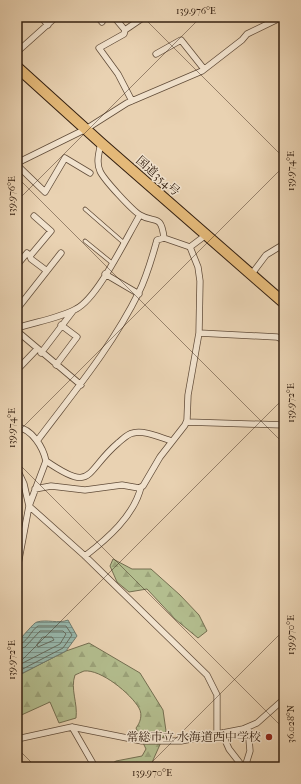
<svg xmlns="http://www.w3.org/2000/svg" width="301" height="784" viewBox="0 0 301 784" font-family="'IM FELL French Canon','Noto Serif JP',serif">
	<defs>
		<pattern id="forest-firs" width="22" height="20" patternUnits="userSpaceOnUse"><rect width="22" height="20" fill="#b3bd8e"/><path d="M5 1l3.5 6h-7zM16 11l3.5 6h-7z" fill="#9ba279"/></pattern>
		<pattern id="water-rules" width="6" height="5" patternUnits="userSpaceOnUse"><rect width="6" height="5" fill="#97b8ad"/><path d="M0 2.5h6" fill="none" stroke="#7c958b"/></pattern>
	</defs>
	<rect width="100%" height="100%" fill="#e9d2b2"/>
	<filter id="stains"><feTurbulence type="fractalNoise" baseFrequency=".005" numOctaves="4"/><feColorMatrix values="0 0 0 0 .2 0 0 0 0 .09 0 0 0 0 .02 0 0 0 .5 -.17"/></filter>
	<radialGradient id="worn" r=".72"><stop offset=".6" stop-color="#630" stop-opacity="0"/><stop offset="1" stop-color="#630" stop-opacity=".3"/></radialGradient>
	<path fill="url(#forest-firs)" stroke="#746e50" d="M113,559L132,569H151L180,595L199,615L207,631L198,638L175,619L147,589L129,592L117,582L110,566Z
		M89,643L140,673L163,710L166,731L150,767H106L116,761L142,756L146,749L136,728C140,723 143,715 139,708C131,694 101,669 84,671C81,672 78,674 75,675C70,689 78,703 76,718L59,723L50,702L17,717V678L23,673L66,651Z"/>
	<path fill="url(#water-rules)" stroke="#6f7b6f" d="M68,620L77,636L66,651L23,673L17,677V642C21,639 34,622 37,622C47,619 58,624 68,620Z"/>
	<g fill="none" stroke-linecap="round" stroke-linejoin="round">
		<path stroke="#666c5f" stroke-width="1" d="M43,637H52L54,640L38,647L37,645Z
			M17,645C28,643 30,631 38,626H66L72,635L63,648L17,672
			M17,650L25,647L40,631H63L66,634L60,644L17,666"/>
		<defs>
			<path id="lane" d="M85,209L124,243
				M85,241L112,263"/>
			<path id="street" d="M41,17L48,25
				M98,17L102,22
				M114,17L125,30L144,17
				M125,30L124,34L99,48L118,74L132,101
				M17,52L56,17
				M156,54L181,40L204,69
				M101,143C99,152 96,163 100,171C104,180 132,210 140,215C155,224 161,213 164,238
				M17,163L86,129L127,103L202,71L242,40L247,34L282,17
				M17,165L45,192L65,158L90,173
				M34,216L51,231L30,256L31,259L47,271
				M17,265L27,253L30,256
				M105,274L139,294
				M251,275L266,255L284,244
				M17,309L61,253
				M17,328C35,322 60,318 76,309C98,298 126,238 140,215
				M17,331L81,385
				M199,333L277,337L284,340
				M41,353L73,311
				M56,365L77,337L61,325
				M17,370L37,349
				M187,422L284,425
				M17,427C32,429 43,447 46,461L29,506L17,570
				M37,441C73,393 112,347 139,292C147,276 152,258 157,240L164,238L190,247L206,235
				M46,461C94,494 84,472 118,443C123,439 127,434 133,433C145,430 161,438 172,441
				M17,469L24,484L29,506L85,556L207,675L217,695V734
				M35,489L51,486L85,490L122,485L139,488L143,486L160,457L185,425L187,420L188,395L199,333L200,281L198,267L190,247
				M85,556C107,539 134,516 141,487
				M72,727L95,767
				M222,733L229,749L243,767
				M17,739L72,727L142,741H181L243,729L257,723L284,699
				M245,767L250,751L248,727"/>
			<path id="highway" d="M17,67L101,143L284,303"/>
		</defs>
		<use href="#lane" stroke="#614c39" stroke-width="4.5"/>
		<use href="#street" stroke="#614c39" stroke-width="7"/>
		<use href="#highway" stroke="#342011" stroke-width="12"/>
		<use href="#lane" stroke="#f1e2cd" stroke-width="3"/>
		<use href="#street" stroke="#f1e2cd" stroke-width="5.5"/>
		<use href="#highway" stroke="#e4b979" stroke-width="10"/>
	</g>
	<path fill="none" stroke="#342011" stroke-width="1" stroke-opacity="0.45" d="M143,17L284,158M17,177L284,444M17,201L201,17M17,433L284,166M17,462L284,729M17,665L284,398M17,748L36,767M147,767L284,630"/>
	<circle fill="#8f2418" stroke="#f1e2cd" stroke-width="1.5" cx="269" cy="737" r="4"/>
	<g text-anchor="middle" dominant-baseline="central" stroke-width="3" stroke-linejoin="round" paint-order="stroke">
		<g font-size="12" fill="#342011" stroke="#f1e2cd">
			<text transform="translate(158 176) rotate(41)">国道354号</text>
		</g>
		<g font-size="12" fill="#342011" stroke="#f1e2cd" text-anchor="end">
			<text x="261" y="737">常総市立 水海道西中学校</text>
		</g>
	</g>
	<rect width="301" height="784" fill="none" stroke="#e9d2b2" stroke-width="44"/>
	<rect x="22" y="22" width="257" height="740" fill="none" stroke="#342011" stroke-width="1.5"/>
	<g font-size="10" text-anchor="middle" fill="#342011">
		<text x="196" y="14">139.976°E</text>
		<text transform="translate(290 171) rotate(-90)" y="4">139.974°E</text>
		<text transform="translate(11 196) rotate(-90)" y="4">139.976°E</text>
		<text transform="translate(290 403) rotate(-90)" y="4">139.972°E</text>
		<text transform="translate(11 428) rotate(-90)" y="4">139.974°E</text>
		<text transform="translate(290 635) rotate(-90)" y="4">139.970°E</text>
		<text transform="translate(11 660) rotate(-90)" y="4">139.972°E</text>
		<text transform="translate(290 724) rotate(-90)" y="4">36.028°N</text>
		<text x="152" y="776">139.970°E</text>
	</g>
	<rect width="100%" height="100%" filter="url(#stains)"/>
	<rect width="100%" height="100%" fill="url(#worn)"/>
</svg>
